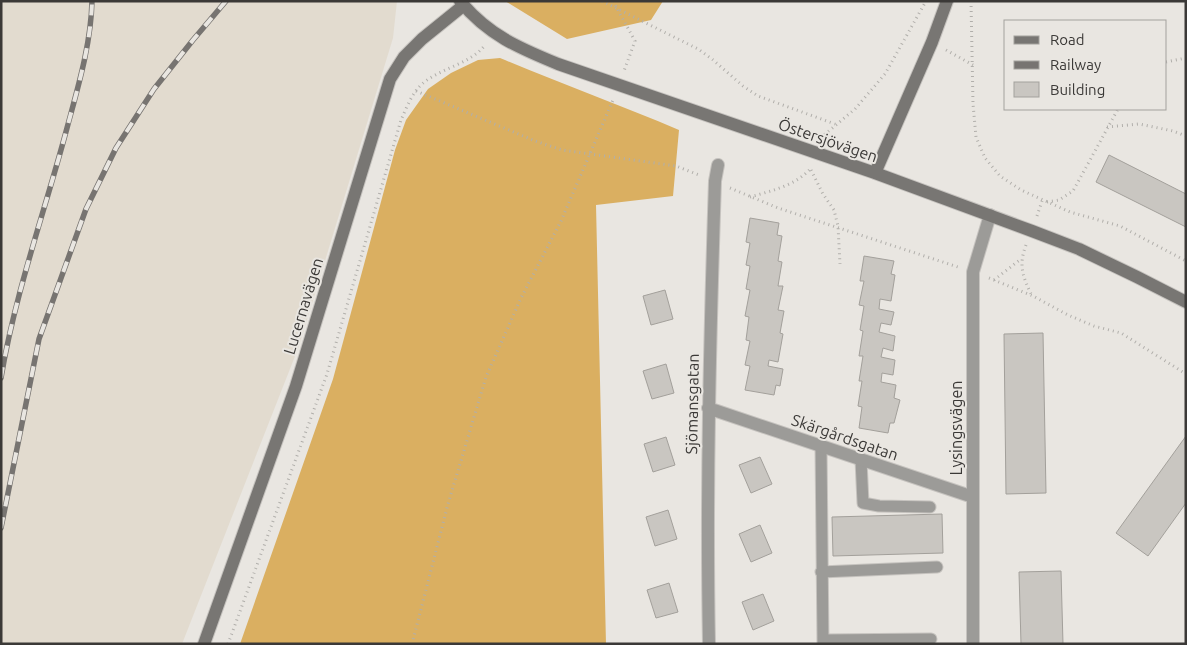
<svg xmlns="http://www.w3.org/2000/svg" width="1187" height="645" viewBox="0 0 1187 645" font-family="Ubuntu,sans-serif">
	<rect width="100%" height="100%" fill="#e9e6e1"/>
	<path fill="#e2dbcf" d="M1,1H397L393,38L299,346L182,644H1Z"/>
	<path fill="#daaf61" d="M505,1H663L651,20L567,39Z
		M500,58C559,83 620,105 679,130L673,196L596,205L606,644H240L333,379L395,150L406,120L428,89L451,73L478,60Z"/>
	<path fill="#c9c6c1" stroke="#a3a09b" d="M1109,155L1186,194V227L1096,182Z
		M750,218L779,223L777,235L782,236L778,261L782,262L778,286H783L778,310L784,311L780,333L783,334L778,362L769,360L768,366L783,369L780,386L776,385L774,395L745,390L750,366L745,365L750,341L746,340L749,317L745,316L750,290L746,289L750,266L746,265L750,243L746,242Z
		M864,256L894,261L891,274L895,275L891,301L880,299L879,309L894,312L891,325L881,323L879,332L895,336L893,351L883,348L881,357L895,360L893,375L882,373L881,382L896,385L894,398L900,400L894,423H890L888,433L859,428L862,407L858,406L862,381H859L863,356H859L863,331L860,330L864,306L859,305L864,281H860Z
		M665,290L673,319L651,325L643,296Z
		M1043,333L1046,493L1006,494L1004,334Z
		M666,364L674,393L652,399L643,371Z
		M1186,436V503L1148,556L1116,533Z
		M666,437L675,465L653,472L644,444Z
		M760,457L772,484L751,493L739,465Z
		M668,510L677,539L655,546L646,517Z
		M942,514L943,553L833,556L832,517Z
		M760,525L772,553L751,562L739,534Z
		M1061,571L1063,644H1021L1019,572Z
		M669,583L678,612L656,618L647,590Z
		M763,594L774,621L753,630L742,602Z"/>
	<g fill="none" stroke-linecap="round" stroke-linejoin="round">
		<defs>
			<path id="lane" d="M821,446L823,644
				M861,460L863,503L879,506L930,507
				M821,572L937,567
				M823,640L931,639"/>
			<path id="street" d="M708,408L973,497
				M709,644C706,489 710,336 715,181L718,165
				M973,644V272L990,215"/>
			<path id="secondary" d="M460,1C488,35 519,48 558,64L875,173L1032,231L1079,249L1137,277L1186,302
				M875,173L932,42L947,1
				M204,644L296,386L390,79L404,57L422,39L464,5"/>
		</defs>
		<use href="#lane" stroke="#c6c3bf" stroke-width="13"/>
		<use href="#street" stroke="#c6c3bf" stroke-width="14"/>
		<use href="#secondary" stroke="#c6c3bf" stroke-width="14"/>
		<path stroke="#b1afab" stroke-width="3" stroke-dasharray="1 4" stroke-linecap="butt" d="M602,1L698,49L712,59L743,86L758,96L835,124
			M613,1L635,41L624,71
			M971,1L973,104L976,137L985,158L1000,176L1021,190L1070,212L1120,226L1186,261
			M946,50L973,65
			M1166,62L1186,58
			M416,91L535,141L562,150L676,166L699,175
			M1107,127L1139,124L1173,131L1186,136
			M822,139L824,135L855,109L885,74L926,1
			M811,170L823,194L834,210L838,226L840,264
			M730,188L778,208L958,267
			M750,197C771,191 797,185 811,168
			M1047,202L1059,200L1073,191L1118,109
			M1037,216L1042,201
			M1026,245C1018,266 1023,277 1032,296
			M989,278L1033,296L1068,315L1094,326L1121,333L1186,374
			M994,280L1021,259
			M228,644L327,374L401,120C406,109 411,95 420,86C438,68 470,65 485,45
			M412,644L448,504L486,377L521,298L561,221L613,100"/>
		<use href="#lane" stroke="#9c9b98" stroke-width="11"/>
		<use href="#street" stroke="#9c9b98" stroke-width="12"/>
		<use href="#secondary" stroke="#787673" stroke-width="12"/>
		<defs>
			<path id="rail" d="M1,378C15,293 45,211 67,128C78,87 91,44 92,1
				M1,528L39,339L86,209L116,148L154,89L193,40L226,1"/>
		</defs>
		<use href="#rail" stroke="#777471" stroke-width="5.5"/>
		<use href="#rail" stroke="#e9e6e1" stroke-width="4" stroke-dasharray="11" stroke-linecap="butt"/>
	</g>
	<g text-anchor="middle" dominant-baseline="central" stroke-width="4" stroke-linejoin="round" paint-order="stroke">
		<g font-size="16" fill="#3b3937" stroke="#e9e6e1">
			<text transform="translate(828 140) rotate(19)">Östersjövägen</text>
			<text transform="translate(303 306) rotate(-73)">Lucernavägen</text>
			<text transform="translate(692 404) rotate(-89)">Sjömansgatan</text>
			<text transform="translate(956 428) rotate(-90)">Lysingsvägen</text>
			<text transform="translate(845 437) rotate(19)">Skärgårdsgatan</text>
		</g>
	</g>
	<rect width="1187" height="645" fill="none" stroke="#3b3937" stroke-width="5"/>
	<rect x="1004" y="20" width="162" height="90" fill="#e9e6e1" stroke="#a3a19d"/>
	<rect x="1014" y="36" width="25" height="8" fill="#787673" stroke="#a3a19d"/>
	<text x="1050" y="45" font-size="15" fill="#3b3937">Road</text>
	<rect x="1014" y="61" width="25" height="8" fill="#777471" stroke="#a3a19d"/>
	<text x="1050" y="70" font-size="15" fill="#3b3937">Railway</text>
	<rect x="1014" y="82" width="25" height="15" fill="#c9c6c1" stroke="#a3a19d"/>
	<text x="1050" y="95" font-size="15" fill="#3b3937">Building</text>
</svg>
